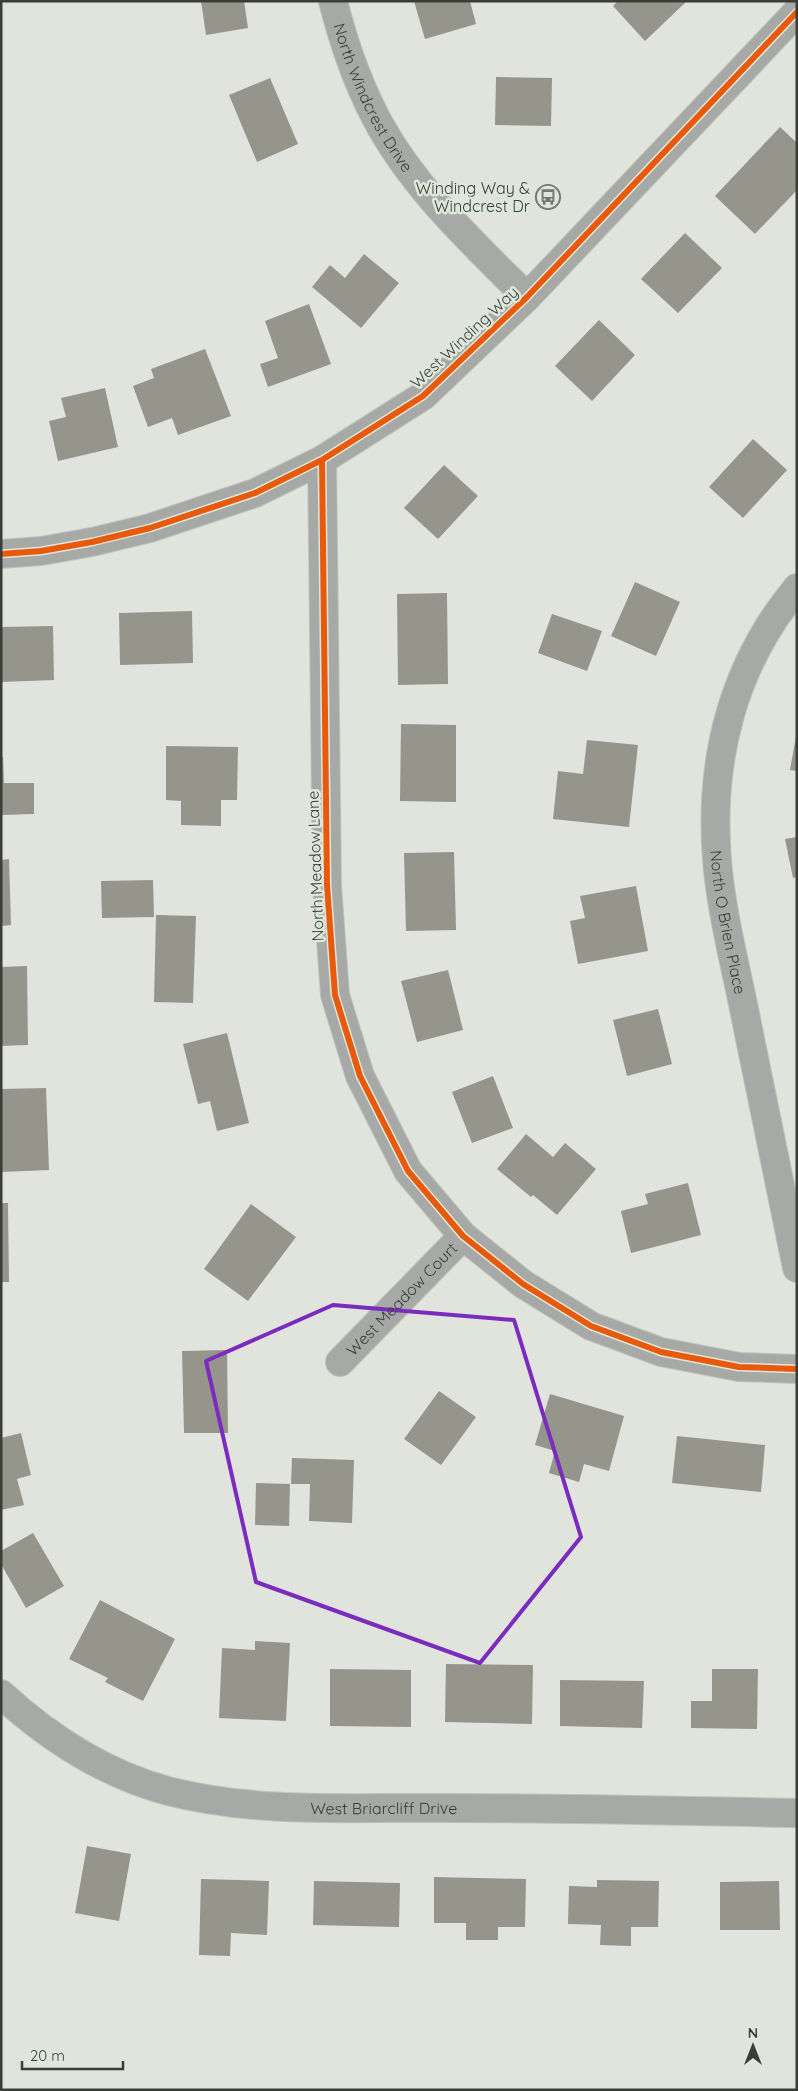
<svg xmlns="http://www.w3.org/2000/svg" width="798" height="2091" viewBox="0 0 798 2091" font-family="Quicksand,sans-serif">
	<rect width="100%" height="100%" fill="#e0e4dd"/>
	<path fill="#95958b" d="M201,1H244L248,28L206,35Z
		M414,1H470L476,24L425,39Z
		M618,1H687L645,41L613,6Z
		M496,77L552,78L551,126L495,125Z
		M270,78L298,144L257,162L229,95Z
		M780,127L797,143V190L755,234L715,196Z
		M685,233L722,268L678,313L641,279Z
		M364,254L399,283L361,328L312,287L330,265L345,278Z
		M309,304L331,364L268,387L260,364L278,358L265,321Z
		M599,320L635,355L592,401L555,366Z
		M205,349L231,416L178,435L172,418L148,427L133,386L154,378L151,369Z
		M105,388L118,447L58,461L49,421L66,417L61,398Z
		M753,439L787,470L743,518L709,487Z
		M444,465L478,496L438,539L404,508Z
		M635,582L680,602L656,656L611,636Z
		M447,593L448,684L398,685L397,594Z
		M192,611L193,663L120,665L119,613Z
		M552,614L602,631L587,671L538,653Z
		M53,626L54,680L1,682V627Z
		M401,724L456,725V802L400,801Z
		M796,736H797V771L790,770Z
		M587,740L638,745L629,827L553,819L558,771L583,774Z
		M166,746L238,747L237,800H221V826L181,825V801L166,800Z
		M3,757L4,783H34V814L1,815V758Z
		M797,837V877L793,878L785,839Z
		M454,852L456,930L406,931L404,853Z
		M9,859L11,925L1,926V860Z
		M153,880L154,917L102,918L101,881Z
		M636,886L648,951L578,964L570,921L585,918L580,896Z
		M156,915L196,916L193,1003L154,1002Z
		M27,966L28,1045L1,1046V967Z
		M448,970L463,1030L417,1042L401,981Z
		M658,1009L672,1064L627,1076L613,1020Z
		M227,1033L249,1123L217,1131L210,1101L198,1104L183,1044Z
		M493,1076L513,1128L472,1143L452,1092Z
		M46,1088L49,1170L1,1172V1089Z
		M526,1134L553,1157L565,1143L596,1169L557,1215L533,1195L531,1197L497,1169Z
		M688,1183L701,1235L631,1253L621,1211L648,1204L645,1194Z
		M1,1203H8L9,1282H1Z
		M251,1204L296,1237L248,1301L204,1269Z
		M227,1350L228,1433H184L182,1351Z
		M439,1391L476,1417L441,1465L404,1439Z
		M550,1394L624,1416L609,1471L584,1464L579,1482L549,1473L555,1451L535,1445Z
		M21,1433L31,1475L17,1479L24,1505L1,1510V1438Z
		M677,1436L765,1445L761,1492L672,1483Z
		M292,1458L354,1460L352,1523L309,1521L310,1484H291Z
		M256,1483L290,1484L289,1526L255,1525Z
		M33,1533L64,1586L26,1608L1,1564V1551Z
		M100,1600L175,1639L143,1701L105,1682L108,1678L69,1659Z
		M255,1641L290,1643L286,1721L219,1718L222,1648L255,1650Z
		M446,1664L533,1665L532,1724L445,1722Z
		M330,1669L411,1670V1727L330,1726Z
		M712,1669H758L757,1729L691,1728V1701H712Z
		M560,1680L644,1681L642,1728L560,1726Z
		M87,1846L131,1854L119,1921L75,1913Z
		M434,1877L526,1879L525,1927H498V1940H466V1923H434Z
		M201,1879L269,1881L267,1935L231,1933L230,1956L199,1955Z
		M597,1880L659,1881L658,1927H631V1946L600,1945L601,1925L568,1924L569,1886L597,1887Z
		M314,1881L400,1883L399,1927L313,1925Z
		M779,1881L780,1930H720V1882Z"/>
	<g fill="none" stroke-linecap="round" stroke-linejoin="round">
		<defs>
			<g id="street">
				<path id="s1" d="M333,1C343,41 356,79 375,116C412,187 471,241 527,297"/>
				<path d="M322,460L327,885L335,995L360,1076L408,1171L463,1236L523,1284L591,1326L661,1352L739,1367L797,1369"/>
				<path d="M1,554L41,551L92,542L150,528L255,493L322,460L423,396L527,297L797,12"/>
				<path id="s2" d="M797,588C732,666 709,761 717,860C721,912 737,972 747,1024C764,1105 780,1187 797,1268"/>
				<path id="s3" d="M340,1362L463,1236"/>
				<path id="s4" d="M1,1694C49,1738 105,1774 168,1791C257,1814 353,1807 444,1808C562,1808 679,1811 797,1813"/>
			</g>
		</defs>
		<use href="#street" stroke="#bfc2bd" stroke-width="30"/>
		<use href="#street" stroke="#a7a9a7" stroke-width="28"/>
		<defs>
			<path id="cycleway" d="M322,460L327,885L335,995L360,1076L408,1171L463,1236L523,1284L591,1326L661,1352L739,1367L797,1369
				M1,554L41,551L92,542L150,528L255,493L322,460L423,396L527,297L797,12"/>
		</defs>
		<use href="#cycleway" stroke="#dfe7da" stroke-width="9"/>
		<use href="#cycleway" stroke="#e8590c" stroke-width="6"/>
	</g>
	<path fill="none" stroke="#7b2cbf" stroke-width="4" stroke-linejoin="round" d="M333,1305L514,1320L581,1537L480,1663L256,1582L206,1361Z"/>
	<defs>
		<symbol id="bus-ring" viewBox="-11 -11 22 22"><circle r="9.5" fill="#dfe7da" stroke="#747772" stroke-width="1.5"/><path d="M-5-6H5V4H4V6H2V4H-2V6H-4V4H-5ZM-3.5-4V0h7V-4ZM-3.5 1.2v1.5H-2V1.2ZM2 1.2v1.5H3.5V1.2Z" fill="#747772"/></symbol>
	</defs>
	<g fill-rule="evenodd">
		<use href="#bus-ring" x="534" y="183" width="28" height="28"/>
	</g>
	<g text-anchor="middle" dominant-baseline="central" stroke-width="5" stroke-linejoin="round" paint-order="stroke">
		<g font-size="16" fill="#3a3d38" stroke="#dfe7da">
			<text stroke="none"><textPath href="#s1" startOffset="105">North Windcrest Drive</textPath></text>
			<text transform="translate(464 337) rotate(-43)">West Winding Way</text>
			<text transform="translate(315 866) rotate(-92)">North Meadow Lane</text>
			<text stroke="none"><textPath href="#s2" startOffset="354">North O Brien Place</textPath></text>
			<text stroke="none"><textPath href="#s3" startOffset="88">West Meadow Court</textPath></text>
			<text stroke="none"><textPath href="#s4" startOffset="412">West Briarcliff Drive</textPath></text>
		</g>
		<g font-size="16" fill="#3a3d38" stroke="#dfe7da" text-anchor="end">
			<text x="530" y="188">Winding Way &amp;<tspan x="530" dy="18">Windcrest Dr</tspan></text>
		</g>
	</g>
	<rect width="798" height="2091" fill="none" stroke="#3a3d38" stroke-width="5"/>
	<g transform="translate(753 2046)" stroke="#dfe7da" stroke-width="4" paint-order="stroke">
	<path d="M0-4L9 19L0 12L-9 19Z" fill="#3a3d38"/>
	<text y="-8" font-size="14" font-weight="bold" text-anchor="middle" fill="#3a3d38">N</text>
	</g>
	<path d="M22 2061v8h101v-8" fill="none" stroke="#3a3d38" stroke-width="2.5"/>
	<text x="30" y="2061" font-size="15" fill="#3a3d38" stroke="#dfe7da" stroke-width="4" paint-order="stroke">20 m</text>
</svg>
